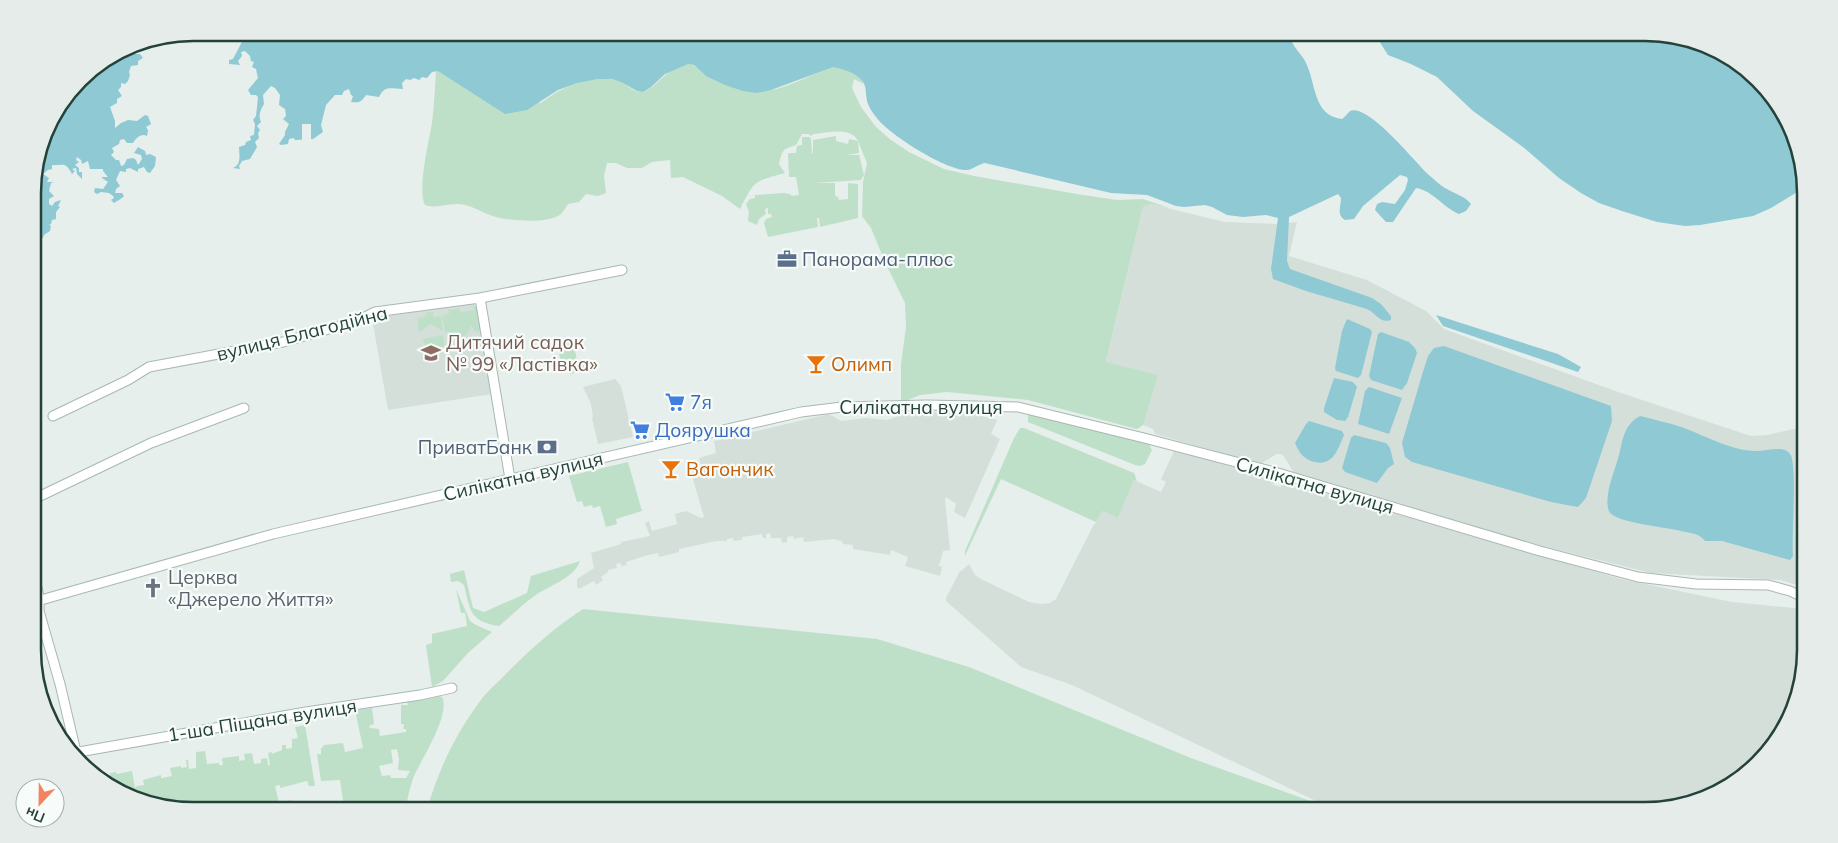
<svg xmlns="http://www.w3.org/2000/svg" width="1838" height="843" viewBox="0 0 1838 843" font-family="Mulish,sans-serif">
	<rect width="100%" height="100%" fill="#e6efeb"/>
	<path fill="#d4dfda" d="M1150,204L1225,222L1277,224L1297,222L1289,256L1367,280L1426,311L1444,329L1621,393L1751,436L1767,435L1803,427L1805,463V587L1780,580L1651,573L1543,546L1294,473L1283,455L1280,454H1277L1260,464L1155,434L1153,429L1143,425L1137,429L1088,416L1106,363L1143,207Z
		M473,304L477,308L487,367L485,369L486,375L489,376L492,394L388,410L372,318Z
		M615,379L621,386L633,437L598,444L592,418L593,417L591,404L583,387Z
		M920,412H967L997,420L991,434L1000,439L965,518L954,512L956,504L946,497L945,500L950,550L943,551L939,566L942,567L940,576L905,566L908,557L891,550L890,555L853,549V545L843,544L842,541L834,539L804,542L803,537L794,539L793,536L787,537V542L782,543L781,538H771L770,533L766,534V538H763L762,534L742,537V540L734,541L733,538L727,539V541H716L679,549V552L659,557L658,553L648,555L626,562L627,565L622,566L620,563L616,564L617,568L608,570V572L601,577L603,580L596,585L594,581L579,589L577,587V579L594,568L591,553L621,544V542L650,536L645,523L649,521L652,531L677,524L675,514L686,511L701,518L704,517L690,469L701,466L699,458L716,453L714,441L829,414L841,421L865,418L888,420L901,415L918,414Z
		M1175,449L1184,454L1186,452L1271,478L1274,482L1273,485L1281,487L1282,484L1293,487H1302L1621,579L1732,602L1804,609L1805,610V650L1793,711L1772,748L1734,783L1655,810H1335L1072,685L1021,667L946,601V598L960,571H961L969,564L975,575L981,579L1029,602L1041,604L1050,603L1056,599L1092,528L1103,511L1118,518L1134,480L1161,492L1166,482L1161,479Z"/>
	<path fill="#bfe0c8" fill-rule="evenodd" d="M846,58L864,84L854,79L852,88L861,107L876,127L891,140L909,152L944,169L974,176L1077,194L1117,200L1143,199L1172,209L1151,204L1143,207L1106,362L1158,375L1143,425L1137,429L1028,400L947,392L920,395L901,403V364L906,327L905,303L885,262L871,228L862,216L863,182L867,163L858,141L859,153L847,155H859L864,175L861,180L814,183H835V196L838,197L839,200L848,199V183L858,184V218L820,227L819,218H817L818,227L768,237L764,223L766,219L772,217L771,214H768V208L765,209L766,214L759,219L757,225L748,221L749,212L746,204L750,199L755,198V195L784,193L790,194L792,196L799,195L796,177H789L788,154L789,153H796L797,146L802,145V137H809L811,139L812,154L813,153V140L836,136V141L848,144L849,139L858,141C851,126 827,133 813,134L811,136L809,134H802L796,145C783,149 782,150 779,164L785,173C753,182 755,180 740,209L722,196L683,177L671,178L670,160L652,162L642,168H627L616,163H607L604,176L606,193L598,196L586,194L579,202L568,204C566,207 564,211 561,214C549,224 510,221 496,217C483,214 473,205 459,204C447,203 436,209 425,205C417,190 429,141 432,123C434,106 435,89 436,71H440L541,103C562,87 592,72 619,81C627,84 633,93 643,92C656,89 667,66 688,64C697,64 701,75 710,77C723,81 737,83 751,86C757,87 763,90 769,90C781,91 835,65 846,58Z
		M473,304L477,308L481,331L476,332L470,325V329L475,332L470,330L463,339L445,331L442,315L449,314L448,308L450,310L457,309L459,306L460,312L474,310Z
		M433,312L434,317L441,316L443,331L430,324L419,333L417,318L426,316V313Z
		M443,335L445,346L426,351L423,339Z
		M573,340L578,366L585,365L586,371L570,374L569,367L562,368L558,348Z
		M1028,415H1034L1148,443L1152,450L1145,464L1140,466L1135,465L1028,422Z
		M1020,428H1024L1134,473L1137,481L1134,480L1118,518L1103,511L1096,522L1001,479L965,556V551L1014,438Z
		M628,462L642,511L616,519L617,524L606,527L600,506L593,508L592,505L584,507L582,501L577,502L569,476Z
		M580,561C574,579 547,586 533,597C521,606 511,616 499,626C470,622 470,610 464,585L458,581L451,582L450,574L464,570L473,608L484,612L527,593L531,576Z
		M456,589L470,621L476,625L492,632L468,653L443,681L432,687L426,645L432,643V634L467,626L465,613H461Z
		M583,609L877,639L969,667L1191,758L1335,810H427C437,773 455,735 478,704C485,693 495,685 504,676C528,651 554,628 583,609Z
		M436,695L442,697C451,714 422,759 414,776C410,787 407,798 406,810H331V803L336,802L337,804V803L342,802L343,801L340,780L321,781L317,754H321V749L324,745L343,743L345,752L363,748L355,710L372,708L374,724L369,726L370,728L379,729L380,736L406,732V729H403L404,724H401V705H408L407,702L436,697ZM397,749L399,759L398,770L410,771L406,778H391L390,775L382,776L379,766L393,763L391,750Z
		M305,725L315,786H309L307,781L280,788V785L275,786L279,803L291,800L293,805L292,809L272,810L271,808L264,809V810H193L137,799L135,792L125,793L111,783L110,773L116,772L117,774L132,771L135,788L137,786L144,785L143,780L161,775V778L172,776L170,768L181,766V768L187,767L186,760H188L189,769L196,768V752L205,751L207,764L219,763V765H223L222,758L239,756V761L245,760L244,754L252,753L254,764L261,763V759L267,758L268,765H270L268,753L272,752V754L282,750V745H286V749L292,748V739L298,738L295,727Z"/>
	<path fill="#8ec9d4" d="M228,33H1287C1290,38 1293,45 1297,50C1300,54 1304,58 1306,63C1316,83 1313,116 1342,119C1345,117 1348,113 1350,111C1369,103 1417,165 1430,176C1435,180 1440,185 1445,188C1453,193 1465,196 1471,204L1466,211L1459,214C1444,208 1432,190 1416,188L1393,222H1386L1375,210L1377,204L1382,202L1395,204L1405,190L1408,180L1407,177L1400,175L1363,206L1354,219L1345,220C1336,214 1341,207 1341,198L1338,194L1289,217L1287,261L1290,269L1372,298L1381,304L1391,316V320C1380,324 1376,313 1367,309L1306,291L1273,279L1271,269L1278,218L1266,215L1243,217L1227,215L1212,207L1205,205L1184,207L1176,206L1147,195L1111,193L985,163C979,164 973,169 968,170C948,172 888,134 876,117C873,113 868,106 867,101C866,96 866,90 865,86C861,74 844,69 833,67L771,90L757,93L743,91L725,85L706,76L694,65L688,64L665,74L650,88L643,92L637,91L621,82L612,79H597L577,83L558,90L527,110L505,114L438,71L432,72L427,78L422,77L419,80L414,78L410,80L406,79L402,83L403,89C391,89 385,85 379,97L366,95C361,102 360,103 351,102L353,96L351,95L349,89L344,91L342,95H335L326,105L321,125L323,132L313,139L295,140L294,138L289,139L288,144L281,145L279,144L285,135V132L289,124L283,119L286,116L285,109L279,105L280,95L275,88L271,86L263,95L264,104C260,111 258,115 261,122L257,126L260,130L258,133L259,138L255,142L257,147L250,159L242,161L239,166L240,169L233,168C242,165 239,153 239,147L245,145L246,142L251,140L250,136L254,135L255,124L253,120L256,116L258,97L256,95H251L248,90L258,78L256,69L252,67L254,62L251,61L250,56L245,51L241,52L242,56L238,61L240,65L229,64V60L233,59L244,38L243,34L229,36Z
		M1374,33H1645L1706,45L1772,96L1804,173V188L1771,208L1753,216L1700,225L1685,226L1657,222L1622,211L1599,203L1581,193L1559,178L1523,147L1473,111L1437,77L1411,64L1388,55Z
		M136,44L134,48L137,51L135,54H140L143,58L138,61V65L131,66L129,72L130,75L128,81L125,84L121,83V87L118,90L122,96L117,99V103L110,107L115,121V128L121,123L128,120L137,121L145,115L148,116L151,124L146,127L148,130L147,136C141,133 136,138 133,143H127L124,139L120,140L119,144L112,148L114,152L111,155L116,160H119L121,166L124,165L127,159L133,158L136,160L138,165L142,159L141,155L134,153L138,147L145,151L146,155L150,154L156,157L155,166L150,173L147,172L144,167L138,169V172L130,168L126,169V172L120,171L116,180L120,186L116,189L115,193H122L124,196L122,198L114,203L111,200L114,198L113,196L109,193L101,192L97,194L94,192L95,188L103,189L108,182L102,178V177H108L103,171V169H90L88,161L82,164L81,160L77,157L76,160L79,162L75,165L79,168V172H82V179L77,174L76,168L72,169L75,171L72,174C65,161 63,166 52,165V169L48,170L43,174L49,178L47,182H54L51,183L49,191L54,196L49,199V204L52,206L55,202L61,200L58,206L60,207L56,212V219L52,220L51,224L49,225L51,226L50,231L44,235L43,238H40L36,229L37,225L34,221L35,219C35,216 33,214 33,211C31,201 35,192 33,183L49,122L87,73L132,45Z
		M1436,315L1558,354L1581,367L1578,372L1443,326Z
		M1347,319L1370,329L1372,332L1361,375L1358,378L1336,371L1335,368L1342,331Z
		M1381,332L1409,342L1415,348L1417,353L1407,383L1402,390L1371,380L1369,376L1378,334Z
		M1444,346L1611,406L1612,421L1586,498L1578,507L1551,502L1412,462L1405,457L1402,443L1422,375L1428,356L1434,348Z
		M1334,378L1353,382L1357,387L1348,417L1345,421L1337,420L1324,412V408Z
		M1369,387L1402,398L1389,434L1358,424L1365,391Z
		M1640,416C1655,420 1670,423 1684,428C1708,437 1732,451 1757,451C1767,451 1784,445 1790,454C1798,464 1791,537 1793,556L1790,560L1722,541H1705C1699,533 1690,533 1681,531C1667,527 1614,523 1609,511C1606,504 1608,494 1609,488C1612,475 1617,464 1620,451C1623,437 1626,423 1640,416Z
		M1309,421L1342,431L1344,435C1337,452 1332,468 1311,461C1302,457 1299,452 1295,443L1306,424Z
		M1354,435L1386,443L1390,448L1394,464L1388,468L1377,483L1345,472L1342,468L1351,438Z"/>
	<path fill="#e6efeb" d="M302,124H311V142L302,141Z"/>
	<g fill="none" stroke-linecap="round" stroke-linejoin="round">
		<defs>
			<path id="minor" d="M480,298L510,479
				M53,416L128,380L149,367L283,342L357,321L375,312L480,298L622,270
				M34,499L151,443L244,408
				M34,574L39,597V611L60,684L76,752
				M34,602L273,534L801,412L842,407L927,405L1018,407L1144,438L1278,473L1540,551L1638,577L1696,584L1768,585L1790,591L1805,598
				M73,753L306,712L420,695L452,688"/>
		</defs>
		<use href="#minor" stroke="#a8b8b2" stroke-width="11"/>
		<use href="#minor" stroke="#fff" stroke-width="9"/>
	</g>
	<defs>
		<symbol id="office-bare" viewBox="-9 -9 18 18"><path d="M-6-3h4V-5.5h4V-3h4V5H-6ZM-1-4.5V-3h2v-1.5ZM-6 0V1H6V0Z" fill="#5c6f8a" stroke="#f7fbf9" stroke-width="2.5" paint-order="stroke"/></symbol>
		<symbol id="school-bare" viewBox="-9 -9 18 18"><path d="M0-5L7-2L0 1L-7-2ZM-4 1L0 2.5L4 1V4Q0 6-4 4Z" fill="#8d6e63" stroke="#f7fbf9" stroke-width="2.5" paint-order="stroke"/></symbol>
		<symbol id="bar-bare" viewBox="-9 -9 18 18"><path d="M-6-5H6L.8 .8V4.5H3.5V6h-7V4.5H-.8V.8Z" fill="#e8710a" stroke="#f7fbf9" stroke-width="2.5" paint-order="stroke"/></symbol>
		<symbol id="supermarket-bare" viewBox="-9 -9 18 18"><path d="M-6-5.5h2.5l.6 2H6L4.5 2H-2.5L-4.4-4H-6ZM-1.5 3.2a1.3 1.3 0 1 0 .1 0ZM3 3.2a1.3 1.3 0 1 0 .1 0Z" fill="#3f7fe0" stroke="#f7fbf9" stroke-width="2.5" paint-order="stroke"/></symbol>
		<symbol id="bank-bare" viewBox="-9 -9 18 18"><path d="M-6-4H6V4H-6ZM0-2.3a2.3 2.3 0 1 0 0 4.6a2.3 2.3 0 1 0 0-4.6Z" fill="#5c6f8a" stroke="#f7fbf9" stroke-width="2.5" paint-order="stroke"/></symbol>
		<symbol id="church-bare" viewBox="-9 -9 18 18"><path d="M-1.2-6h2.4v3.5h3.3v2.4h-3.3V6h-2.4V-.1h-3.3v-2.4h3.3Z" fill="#6b7280" stroke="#f7fbf9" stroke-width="2.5" paint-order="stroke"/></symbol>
	</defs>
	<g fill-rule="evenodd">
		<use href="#office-bare" x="773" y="245" width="28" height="28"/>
		<use href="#school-bare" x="417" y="339" width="28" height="28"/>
		<use href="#bar-bare" x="802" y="350" width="28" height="28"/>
		<use href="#supermarket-bare" x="661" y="388" width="28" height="28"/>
		<use href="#supermarket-bare" x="626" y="416" width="28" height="28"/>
		<use href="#bank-bare" x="533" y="433" width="28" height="28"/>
		<use href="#bar-bare" x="657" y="455" width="28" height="28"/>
		<use href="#church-bare" x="139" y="574" width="28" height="28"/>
	</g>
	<g text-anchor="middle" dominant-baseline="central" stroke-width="4.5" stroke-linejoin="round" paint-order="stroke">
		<g font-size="19" fill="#4e5e75" stroke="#f7fbf9" text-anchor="start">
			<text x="802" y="259">Панорама-плюс</text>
			<text x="532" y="447" text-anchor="end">ПриватБанк</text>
		</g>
		<g font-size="19" fill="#24423a" stroke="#f7fbf9">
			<text transform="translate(302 333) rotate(-14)">вулиця Благодійна</text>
			<text x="921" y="407">Силікатна вулиця</text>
			<text transform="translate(523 476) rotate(-13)">Силікатна вулиця</text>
			<text transform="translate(1315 485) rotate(16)">Силікатна вулиця</text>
			<text transform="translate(262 720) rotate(-9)">1-ша Піщана вулиця</text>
		</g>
		<g font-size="19" fill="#785e54" stroke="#f7fbf9" text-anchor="start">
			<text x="446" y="342">Дитячий садок<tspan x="446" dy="22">№ 99 «Ластівка»</tspan></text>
		</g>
		<g font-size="19" fill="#c56008" stroke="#f7fbf9" text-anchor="start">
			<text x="831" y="364">Олимп</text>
			<text x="686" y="469">Вагончик</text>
		</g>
		<g font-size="19" fill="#366cbe" stroke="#f7fbf9" text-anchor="start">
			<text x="690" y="402">7я</text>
			<text x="655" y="430">Доярушка</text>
		</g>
		<g font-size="19" fill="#5b616d" stroke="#f7fbf9" text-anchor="start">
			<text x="168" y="577">Церква<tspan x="168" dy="22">«Джерело Життя»</tspan></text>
		</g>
	</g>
	<path d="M0 0H1838V843H0ZM193 41H1645A152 152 0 0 1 1797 193V650A152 152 0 0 1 1645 802H193A152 152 0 0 1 41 650V193A152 152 0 0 1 193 41Z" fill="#e6ecea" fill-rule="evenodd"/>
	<path fill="none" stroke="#24423a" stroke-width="2.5" d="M193 41H1645A152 152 0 0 1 1797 193V650A152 152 0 0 1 1645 802H193A152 152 0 0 1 41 650V193A152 152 0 0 1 193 41Z"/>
	<g transform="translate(40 803) rotate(202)"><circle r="24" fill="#f7fbf9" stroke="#a3b1ad"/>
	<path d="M0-4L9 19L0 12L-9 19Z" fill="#f4845f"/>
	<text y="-8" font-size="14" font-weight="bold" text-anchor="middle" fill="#24423a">Пн</text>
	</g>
</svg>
